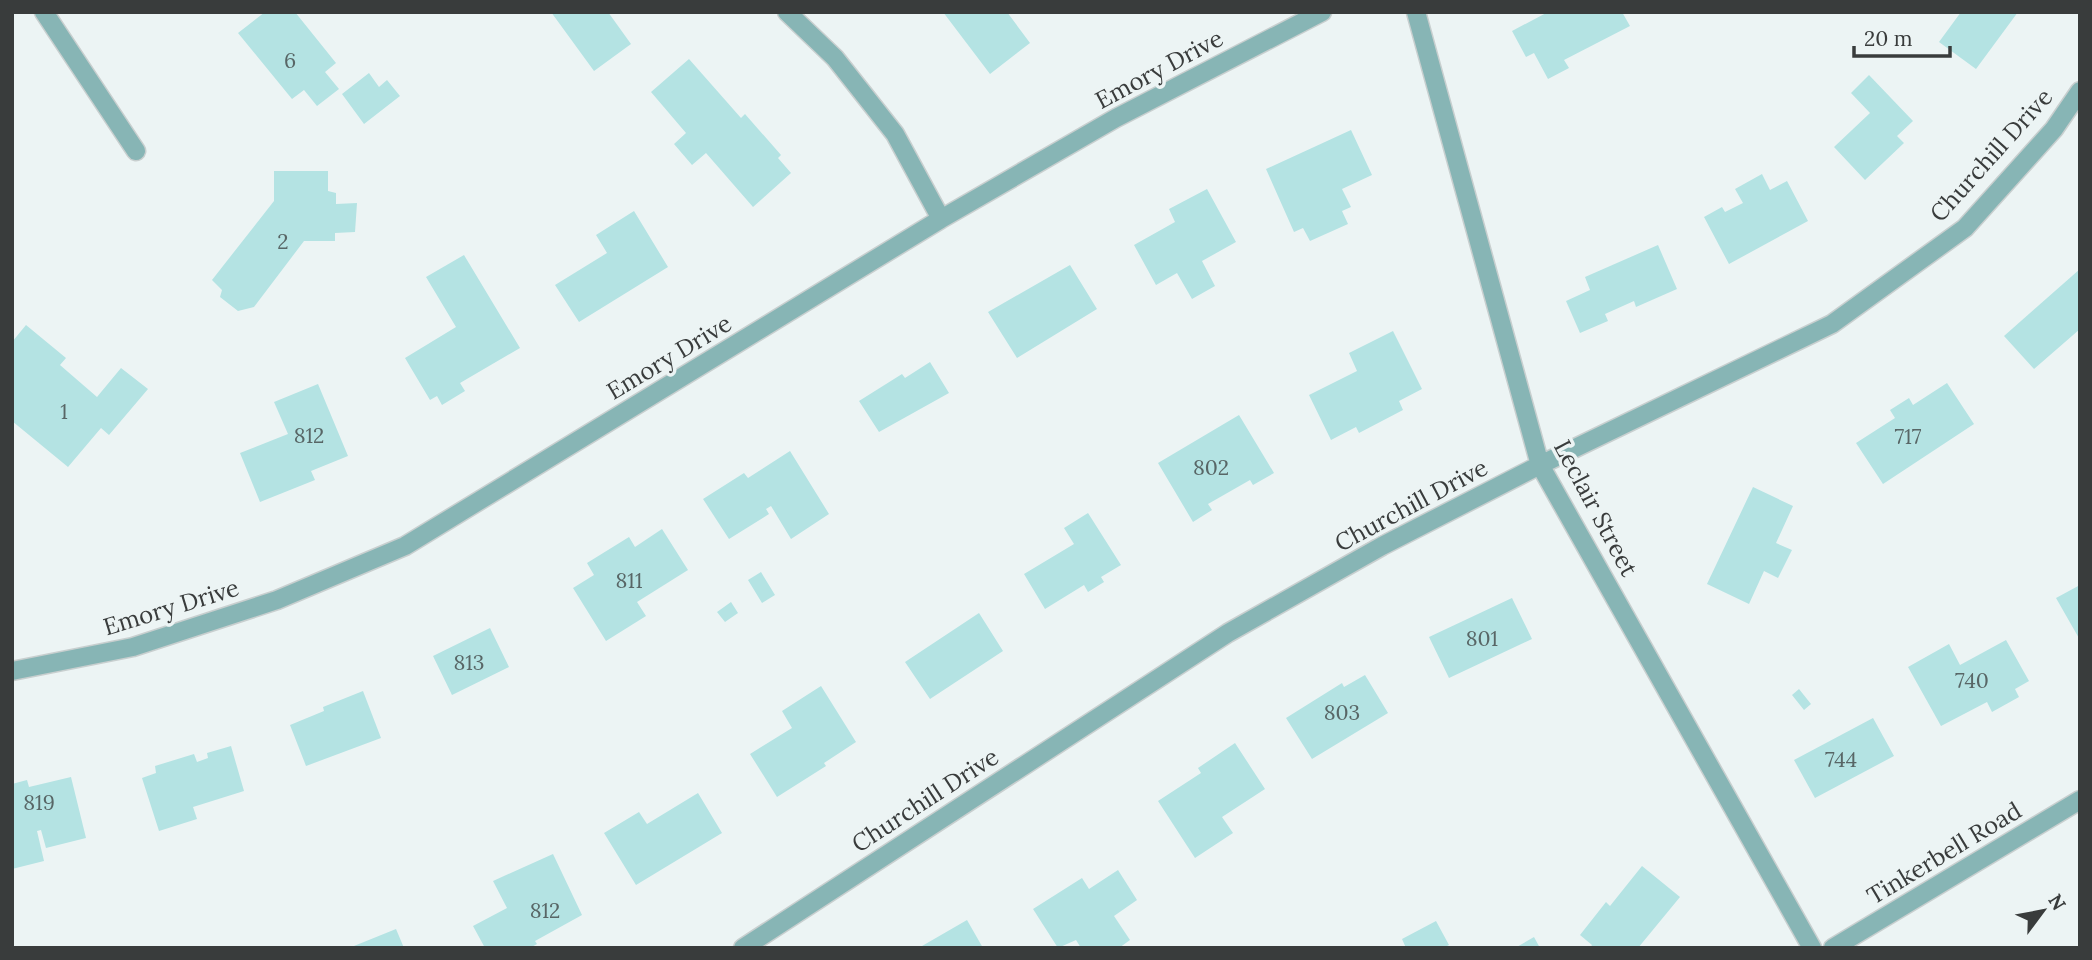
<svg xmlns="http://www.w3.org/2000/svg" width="2092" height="960" viewBox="0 0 2092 960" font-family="Lora,serif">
	<rect width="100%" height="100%" fill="#ecf4f4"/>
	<path fill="#b4e3e3" d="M265,12H295L336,63L325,72L339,89L317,106L304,90L292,99L238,33Z
		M551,12H608L631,44L594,71Z
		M943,12H1007L1030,43L990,74Z
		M1548,12H1622L1630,26L1564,60L1569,68L1548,79L1534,53L1526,57L1512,31Z
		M1961,12H2018L1976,69L1939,42Z
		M689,59L741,118L745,114L781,155L778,158L791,173L753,207L706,153L692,165L674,144L686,133L651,92Z
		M369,73L379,87L387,80L400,96L364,124L342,94Z
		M1869,75L1913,121L1897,136L1904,143L1865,180L1834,147L1870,113L1851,93Z
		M1351,130L1372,175L1342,189L1351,207L1342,211L1348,224L1310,241L1303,228L1294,232L1266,169Z
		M274,171H328V191L336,193V204L357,203L355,232L335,233V241H304L254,307L238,311L220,297L222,290L212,280L274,201Z
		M1762,174L1770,190L1787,181L1808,221L1729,264L1704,217L1722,207L1725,212L1743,203L1735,189Z
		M1207,189L1236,242L1202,261L1215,286L1192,299L1177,273L1156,285L1134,245L1175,222L1169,209Z
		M634,211L668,267L579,322L555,285L607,253L596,235Z
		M1658,245L1677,289L1636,307L1634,301L1605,314L1608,321L1580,333L1566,301L1590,290L1585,277Z
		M464,255L520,348L460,383L465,391L442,405L437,396L430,400L405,358L456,327L426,277Z
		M1070,265L1097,309L1017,358L988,312Z
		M2080,269V329L2034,369L2004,336Z
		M26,325L66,358L60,365L97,397L121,368L148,389L109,435L101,428L68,467L12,421V342Z
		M1393,331L1422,389L1399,401L1403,410L1359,433L1356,427L1331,440L1309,395L1357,371L1349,353Z
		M930,362L949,393L879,432L859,401L902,374L905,378Z
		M1947,383L1974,424L1883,484L1856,443L1895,418L1890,410L1909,398L1913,405Z
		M318,384L348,456L311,471L315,480L260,502L240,453L288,434L274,402Z
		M1239,415L1274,473L1253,485L1250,480L1208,504L1212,510L1193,522L1158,463Z
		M790,451L829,514L791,539L771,506L766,509L769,514L729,539L703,499L744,473L748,478Z
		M1753,487L1793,506L1776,543L1792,550L1778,578L1764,571L1749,604L1707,584Z
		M1088,513L1121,565L1101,577L1104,582L1088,592L1084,585L1045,609L1024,574L1074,544L1064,528Z
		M662,529L688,570L637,602L646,616L606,641L573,588L594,575L587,563L629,537L635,547Z
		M761,572L775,595L762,603L748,580Z
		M2080,585V640L2056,598Z
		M1512,598L1532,639L1449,678L1429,637Z
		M731,602L738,613L725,622L717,612Z
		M979,613L1003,651L930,699L905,662Z
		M490,628L509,667L452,695L433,656Z
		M2006,640L2029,681L2015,689L2019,697L1992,712L1987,702L1941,726L1908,667L1949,644L1960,665Z
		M1365,675L1388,713L1312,759L1286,718L1342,683L1344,687Z
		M821,686L856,742L824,763L826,766L777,797L750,754L792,728L782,711Z
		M1799,689L1811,704L1804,710L1792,695Z
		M363,691L381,738L306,766L290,725L324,711L323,707Z
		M1873,718L1894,756L1815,798L1794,760Z
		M1235,743L1265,789L1222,817L1233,833L1195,858L1158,801L1201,773L1198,768Z
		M231,746L244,791L193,807L197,819L159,831L142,778L156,773L155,766L194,754L197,762L208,758L207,753Z
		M71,777L86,838L46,848L41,830L37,831L44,861L12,869V784L27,780L29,787Z
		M698,793L722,833L636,885L604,833L639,812L647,824Z
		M553,854L582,915L535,941L537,944L530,948H485L473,926L507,908L493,881Z
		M1642,866L1680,897L1638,948H1590L1592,945L1580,935L1606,902L1610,906Z
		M1118,870L1137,900L1114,916L1130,940L1119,948H1081L1076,940L1058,948L1033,909L1082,878L1089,889Z
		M967,920L983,948H924L922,946Z
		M1436,921L1449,945L1443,948H1406L1402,939Z
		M396,929L404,948H349Z
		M1534,937L1540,948H1515Z"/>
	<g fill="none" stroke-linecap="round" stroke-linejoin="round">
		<defs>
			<path id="street" d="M44,12L136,151
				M787,12L835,58L895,134L941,219
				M1416,12L1540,465L1812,948
				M12,671L133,647L277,600L405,546L941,219L1116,118L1322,12
				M743,948L1228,633L1382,546L1540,465L1832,324L1965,228L2054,129L2080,91
				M1833,948L2080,800"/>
		</defs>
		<use href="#street" stroke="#c8cfcf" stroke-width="21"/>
		<use href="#street" stroke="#87b5b5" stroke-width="18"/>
	</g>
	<g text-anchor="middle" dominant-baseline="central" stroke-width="7" stroke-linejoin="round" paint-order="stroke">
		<g font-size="21" fill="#586666">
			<text x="290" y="60">6</text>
			<text x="283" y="241">2</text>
			<text x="64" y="411">1</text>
			<text x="309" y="435">812</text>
			<text x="1908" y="436">717</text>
			<text x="1211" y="467">802</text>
			<text x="629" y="580">811</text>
			<text x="1482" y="638">801</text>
			<text x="469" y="662">813</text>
			<text x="1972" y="680">740</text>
			<text x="1342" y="712">803</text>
			<text x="1841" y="759">744</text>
			<text x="39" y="802">819</text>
			<text x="545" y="910">812</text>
		</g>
		<g font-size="24" fill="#393c3c" stroke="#ecf4f4">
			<text transform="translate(1159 69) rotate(-28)">Emory Drive</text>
			<text transform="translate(1991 155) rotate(-48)">Churchill Drive</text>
			<text transform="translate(669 357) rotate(-31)">Emory Drive</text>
			<text transform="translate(1411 505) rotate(-28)">Churchill Drive</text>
			<text transform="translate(1596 508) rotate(62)">Leclair Street</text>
			<text transform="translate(171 607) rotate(-17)">Emory Drive</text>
			<text transform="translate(925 800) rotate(-33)">Churchill Drive</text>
			<text transform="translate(1944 853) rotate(-31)">Tinkerbell Road</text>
		</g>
	</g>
	<rect width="2092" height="960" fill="none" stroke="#393c3c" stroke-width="28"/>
	<g transform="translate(2043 911) rotate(58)" stroke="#ecf4f4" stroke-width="5" paint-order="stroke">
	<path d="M0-5L12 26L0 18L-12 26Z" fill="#393c3c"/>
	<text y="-10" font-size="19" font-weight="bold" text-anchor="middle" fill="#393c3c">N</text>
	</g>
	<path d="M1854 46v10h96v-10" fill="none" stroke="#393c3c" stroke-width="3.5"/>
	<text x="1864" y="46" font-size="21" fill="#393c3c" stroke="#ecf4f4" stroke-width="5" paint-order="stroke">20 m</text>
</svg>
